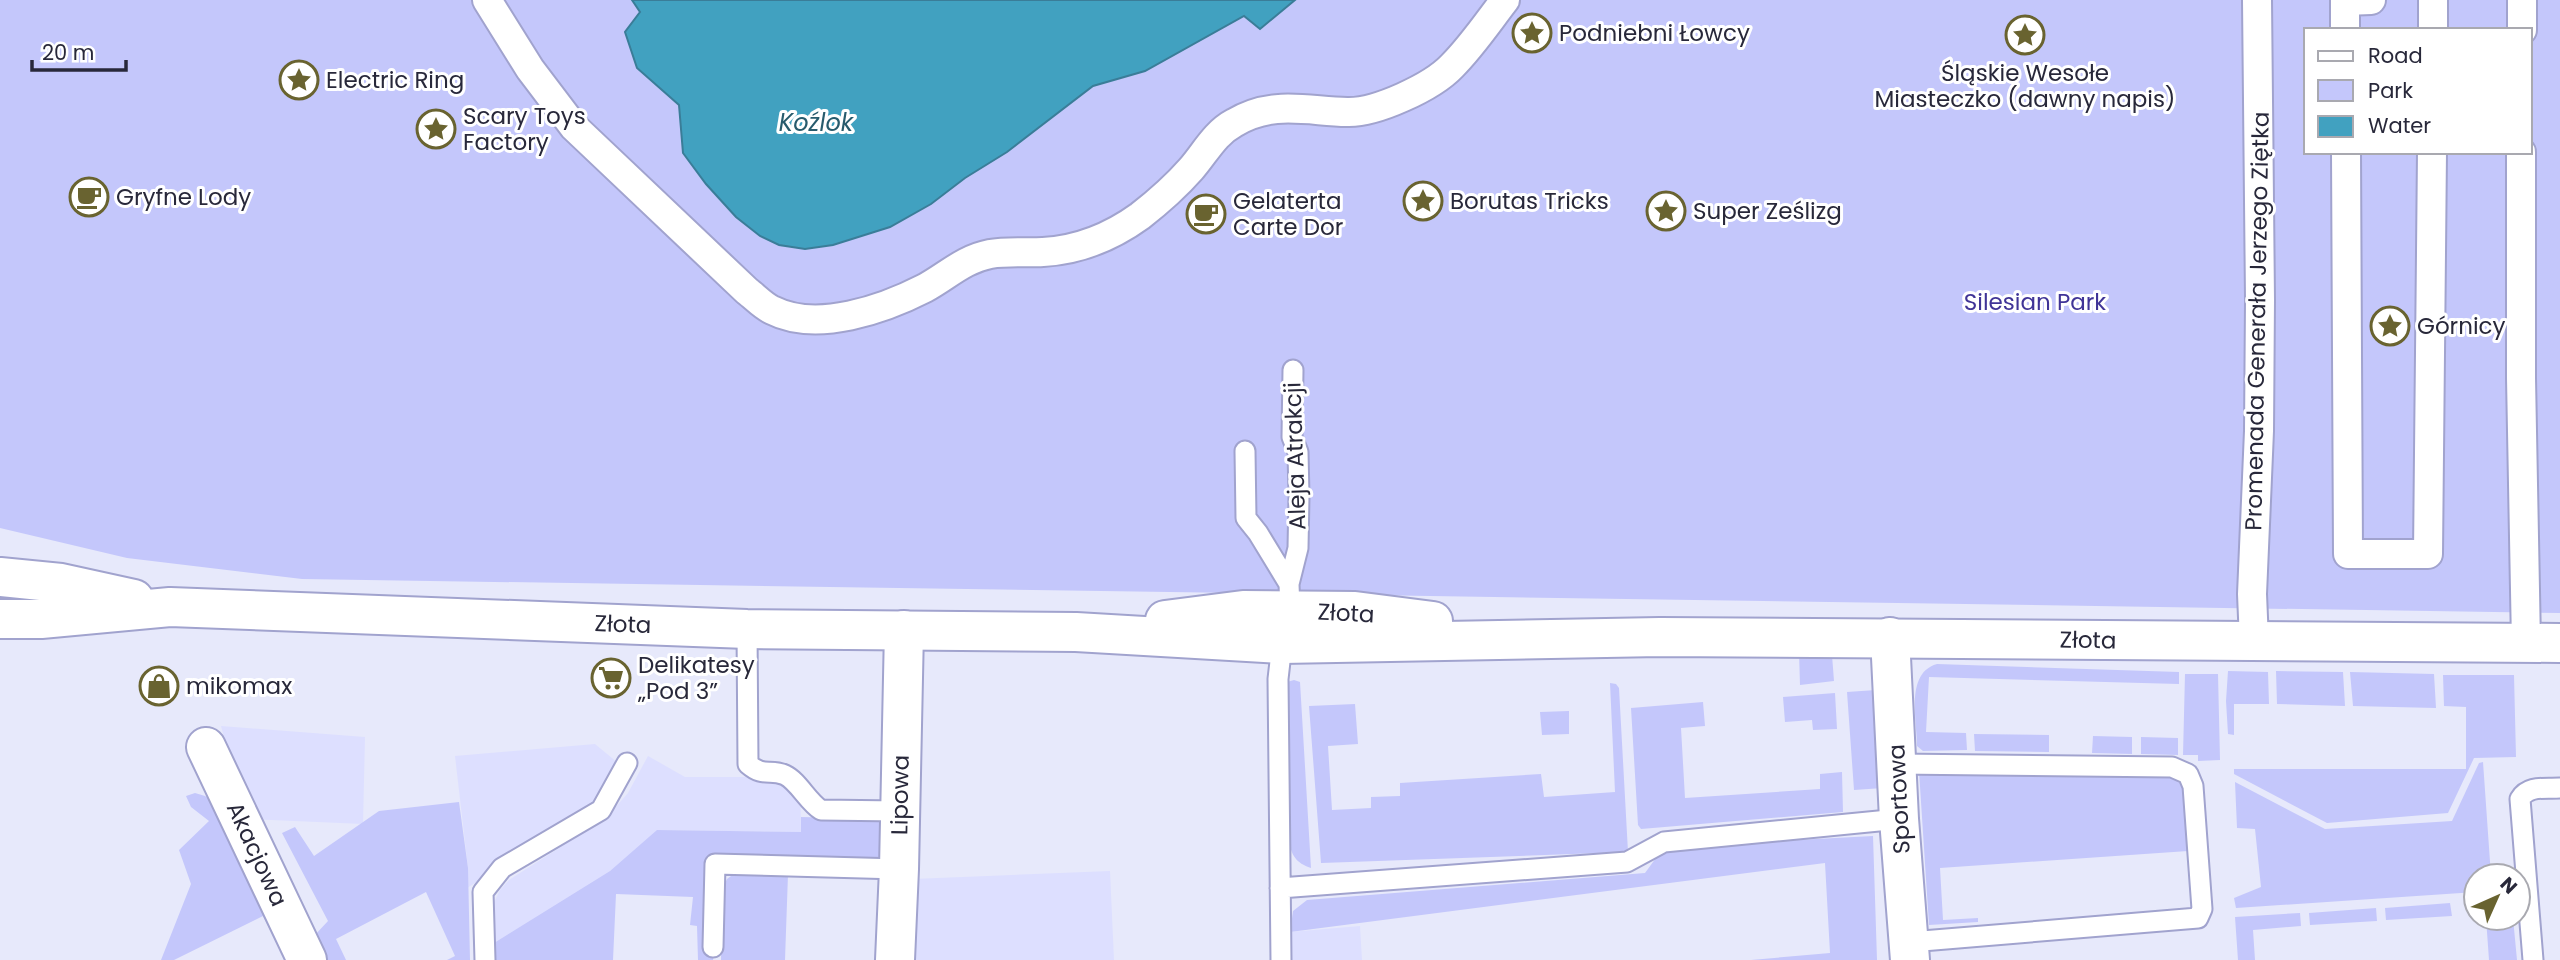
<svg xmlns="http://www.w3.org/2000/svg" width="2560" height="960" viewBox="0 0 2560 960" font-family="Poppins,sans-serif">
	<rect width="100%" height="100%" fill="#e7e9fb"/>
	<path fill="#dddfff" d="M221,726L365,737L363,824L247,819Z
		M595,744L618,763L596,808L467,888L468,868L455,756Z
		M648,756L685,777H800L801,832L658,830L610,871L494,943L489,913L500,890L509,880L606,818L628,793Z
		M1110,871L1114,960H910L913,879Z
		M1360,926L1362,960H1291L1290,932Z"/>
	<path fill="#c4c7fb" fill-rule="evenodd" d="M0,0H2560V613L302,579L127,558L0,528ZM2306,30H2530V152H2306Z
		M1799,652L1832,655L1834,681L1800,685Z
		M1937,664L2179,672V684L1929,677L1926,732L1966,733L1967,750L1923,751L1917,746C1917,720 1905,673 1937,664Z
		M2228,671L2268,672L2269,704H2234V735L2228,734L2226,701Z
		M2276,671L2343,672L2345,706L2277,704Z
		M2350,672L2434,674L2436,708L2353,706Z
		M2185,674H2218L2220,760L2198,761V755H2183Z
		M2443,675H2514L2516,757L2474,758L2448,813L2327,823L2234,774V769H2466V707L2444,706Z
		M1294,680L1300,682L1311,868C1296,863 1291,855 1289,840L1287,682Z
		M1610,683L1616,684L1619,688L1628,852L1321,863L1309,706L1355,704L1358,744L1328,746L1332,810L1371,808V797L1400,796V783L1541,774L1544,797L1615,792Z
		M1876,690L1883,788L1854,790L1847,692Z
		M1835,693L1837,729L1813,730L1812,720L1785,722L1783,697Z
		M1703,702L1705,726L1681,728L1685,798L1820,789V774L1842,772L1843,812L1641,829L1638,825L1631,708Z
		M1569,711V734L1542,735L1540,712Z
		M1974,734L2049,735V752L1975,751Z
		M2093,736L2132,737V754L2092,753Z
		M2141,737L2178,738V755L2141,754Z
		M2483,762L2491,876H2476V892L2236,908L2234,898L2261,887L2255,829L2237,828L2235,782L2325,829L2452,821L2479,763Z
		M1919,771L2169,776L2177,779L2184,788L2188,851L1940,868L1943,920L1978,918V922L1929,925Z
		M195,793L205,796L215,803L292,960H285L263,916L174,960H161L191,884L179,850L209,821L191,807L186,796Z
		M459,802L468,868L470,960H447L455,956L426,892L336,939L346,960H325L314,936L328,921L282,833L295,827L314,856L379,811Z
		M801,817L883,819V855L874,859L707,857V953L714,954L713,960H698L697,926L690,925L693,897L616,894L613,960H495L494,943L610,871L657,830L801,832Z
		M1873,836L1877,960H1751L1830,953L1825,863L1290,932L1293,911L1307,900L1645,873L1664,847Z
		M735,873L788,874L785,960H721L722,890L727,879Z
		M2450,903L2452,916L2386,920L2385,908Z
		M2376,908L2377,921L2310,925L2309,913Z
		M2300,913L2301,926L2253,930L2255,960H2238L2235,917Z
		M2486,918H2513L2517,960H2489Z"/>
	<path fill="#41a1c0" stroke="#3a7d98" stroke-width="2" d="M632,0H1295L1260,29L1244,16L1145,71L1093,86L1007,152L965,178L931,204L890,227L833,245L805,249L779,245L760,236L736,217L706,184L683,153L679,105L637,68L625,32L640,12Z"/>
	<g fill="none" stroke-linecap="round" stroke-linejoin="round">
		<defs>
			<path id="service" d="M1245,451L1246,518L1258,533L1289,584L1290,610L1285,613
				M1289,584L1298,548L1299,496L1298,452L1292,437L1293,370
				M747,629L748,764C764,778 770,768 785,775C798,781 808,802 821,810L899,811
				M1897,764L2172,767L2188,774L2193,786L2202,909L2198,918L1910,942
				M1280,888L1627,862L1664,842L1899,819
				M713,947L715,864L899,869
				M485,960L483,892L502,868L601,810L627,763
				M1281,960L1278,679L1282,644
				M2533,960L2520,799C2528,785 2545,789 2560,788"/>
			<path id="pedestrian" d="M487,0L530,69L574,127L747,291C755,297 763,306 772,310C817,333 884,309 925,288C947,276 964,259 990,254C1007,251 1026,253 1043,252C1079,250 1111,237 1140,216C1158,202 1176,186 1191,169C1205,153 1215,133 1234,123C1272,100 1306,111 1347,112C1376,113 1432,87 1452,66C1472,46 1488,22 1505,0
				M2345,30V1L2371,0
				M2433,30V0
				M2522,30V0
				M2346,152L2348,554H2428L2432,152
				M2521,152V378L2526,643
				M2254,641L2252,594L2259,431L2260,300L2257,0"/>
			<path id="minor" d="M1890,637L1899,819L1910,960
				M206,747L307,960
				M895,960L899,869L904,630"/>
			<path id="tertiary" d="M0,577L61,583L134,599
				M0,619H41L170,607L747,629L1076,632L1282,644L1660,637L2560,643
				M1165,620L1243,610L1355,611L1433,621"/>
		</defs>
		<use href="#service" stroke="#a1a3ce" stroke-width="23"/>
		<use href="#pedestrian" stroke="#a1a3ce" stroke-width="32"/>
		<use href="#minor" stroke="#a1a3ce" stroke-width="42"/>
		<use href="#tertiary" stroke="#a1a3ce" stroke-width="42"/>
		<use href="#service" stroke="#fff" stroke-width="19"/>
		<use href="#pedestrian" stroke="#fff" stroke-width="28"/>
		<use href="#minor" stroke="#fff" stroke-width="38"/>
		<use href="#tertiary" stroke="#fff" stroke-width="38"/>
	</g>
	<defs>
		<symbol id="sight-ring" viewBox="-11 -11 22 22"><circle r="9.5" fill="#fff" stroke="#696330" stroke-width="1.5"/><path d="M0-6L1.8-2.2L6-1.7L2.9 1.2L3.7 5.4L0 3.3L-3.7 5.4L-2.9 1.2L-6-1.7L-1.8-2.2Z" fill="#696330"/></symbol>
		<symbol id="cafe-ring" viewBox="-11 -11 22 22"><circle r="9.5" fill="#fff" stroke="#696330" stroke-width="1.5"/><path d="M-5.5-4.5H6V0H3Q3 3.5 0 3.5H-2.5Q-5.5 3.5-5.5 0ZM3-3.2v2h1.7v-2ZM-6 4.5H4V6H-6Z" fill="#696330"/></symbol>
		<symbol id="supermarket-ring" viewBox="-11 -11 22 22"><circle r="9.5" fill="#fff" stroke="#696330" stroke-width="1.5"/><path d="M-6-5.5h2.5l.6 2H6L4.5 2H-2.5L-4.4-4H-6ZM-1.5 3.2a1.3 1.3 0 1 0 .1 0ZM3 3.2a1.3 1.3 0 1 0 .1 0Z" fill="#696330"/></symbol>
		<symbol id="shop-ring" viewBox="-11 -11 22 22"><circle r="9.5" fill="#fff" stroke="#696330" stroke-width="1.5"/><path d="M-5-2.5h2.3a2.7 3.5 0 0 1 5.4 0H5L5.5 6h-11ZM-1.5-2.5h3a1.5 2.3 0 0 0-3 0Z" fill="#696330"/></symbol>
	</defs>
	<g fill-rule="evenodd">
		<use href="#sight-ring" x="1510" y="11" width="44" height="44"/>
		<use href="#sight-ring" x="2003" y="13" width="44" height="44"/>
		<use href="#sight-ring" x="277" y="58" width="44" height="44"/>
		<use href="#sight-ring" x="414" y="107" width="44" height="44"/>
		<use href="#cafe-ring" x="67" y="175" width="44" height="44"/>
		<use href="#sight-ring" x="1401" y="179" width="44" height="44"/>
		<use href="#sight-ring" x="1644" y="189" width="44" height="44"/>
		<use href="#cafe-ring" x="1184" y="192" width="44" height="44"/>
		<use href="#sight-ring" x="2368" y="304" width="44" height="44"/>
		<use href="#supermarket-ring" x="589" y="656" width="44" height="44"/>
		<use href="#shop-ring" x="137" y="664" width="44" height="44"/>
	</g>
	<g text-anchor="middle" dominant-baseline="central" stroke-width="6" stroke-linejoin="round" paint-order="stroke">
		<g font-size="23" fill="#28283a" stroke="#fff" text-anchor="start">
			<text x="1559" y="33">Podniebni Łowcy</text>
			<text x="2025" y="73" text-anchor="middle">Śląskie Wesołe<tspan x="2025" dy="26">Miasteczko (dawny napis)</tspan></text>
			<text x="326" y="80">Electric Ring</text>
			<text x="463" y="116">Scary Toys<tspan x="463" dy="26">Factory</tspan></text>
			<text x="116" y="197">Gryfne Lody</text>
			<text x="1233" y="201">Gelaterta<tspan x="1233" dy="26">Carte Dor</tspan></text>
			<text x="1450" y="201">Borutas Tricks</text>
			<text x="1693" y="211">Super Ześlizg</text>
			<text x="2417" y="326">Górnicy</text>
			<text x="638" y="665">Delikatesy<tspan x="638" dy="26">„Pod 3”</tspan></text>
			<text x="186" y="686">mikomax</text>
		</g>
		<g font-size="23" fill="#403497" stroke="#fff">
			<text x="2035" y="302">Silesian Park</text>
		</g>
		<g font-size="23" fill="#28283a" stroke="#fff">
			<text transform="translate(2257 321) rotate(-89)">Promenada Generała Jerzego Ziętka</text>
			<text transform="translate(1295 456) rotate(-92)">Aleja Atrakcji</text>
			<text transform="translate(1346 613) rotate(3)">Złota</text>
			<text transform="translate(623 624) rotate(2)">Złota</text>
			<text transform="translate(2088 640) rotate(1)">Złota</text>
			<text transform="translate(900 795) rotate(-89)">Lipowa</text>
			<text transform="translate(1899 799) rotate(-93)">Sportowa</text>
			<text transform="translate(257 854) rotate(65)">Akacjowa</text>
		</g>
		<g font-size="24" font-style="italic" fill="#275b6d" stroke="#fff">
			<text x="816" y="122">Koźlok</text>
		</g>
	</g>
	<rect x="2304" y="28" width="228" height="126" fill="#ffffff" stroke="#a9a9b0" stroke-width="2"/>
	<rect x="2318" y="51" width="35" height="10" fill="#ffffff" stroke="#a9a9b0" stroke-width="2"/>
	<text x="2368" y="63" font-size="21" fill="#28283a">Road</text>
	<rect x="2318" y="80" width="35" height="21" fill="#c4c7fb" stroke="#a9a9b0" stroke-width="2"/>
	<text x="2368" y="98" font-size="21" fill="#28283a">Park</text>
	<rect x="2318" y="116" width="35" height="21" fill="#41a1c0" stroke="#a9a9b0" stroke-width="2"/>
	<text x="2368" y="133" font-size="21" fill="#28283a">Water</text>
	<g transform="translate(2497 897) rotate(45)"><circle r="33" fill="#ffffff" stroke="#a9a9b0" stroke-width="2"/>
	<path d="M0-5L12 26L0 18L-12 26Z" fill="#696330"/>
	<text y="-10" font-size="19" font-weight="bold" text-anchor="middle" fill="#28283a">N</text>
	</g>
	<path d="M32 60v10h94v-10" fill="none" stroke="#28283a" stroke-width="3.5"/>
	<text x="42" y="60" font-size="21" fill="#28283a" stroke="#ffffff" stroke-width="5" paint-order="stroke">20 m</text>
</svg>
